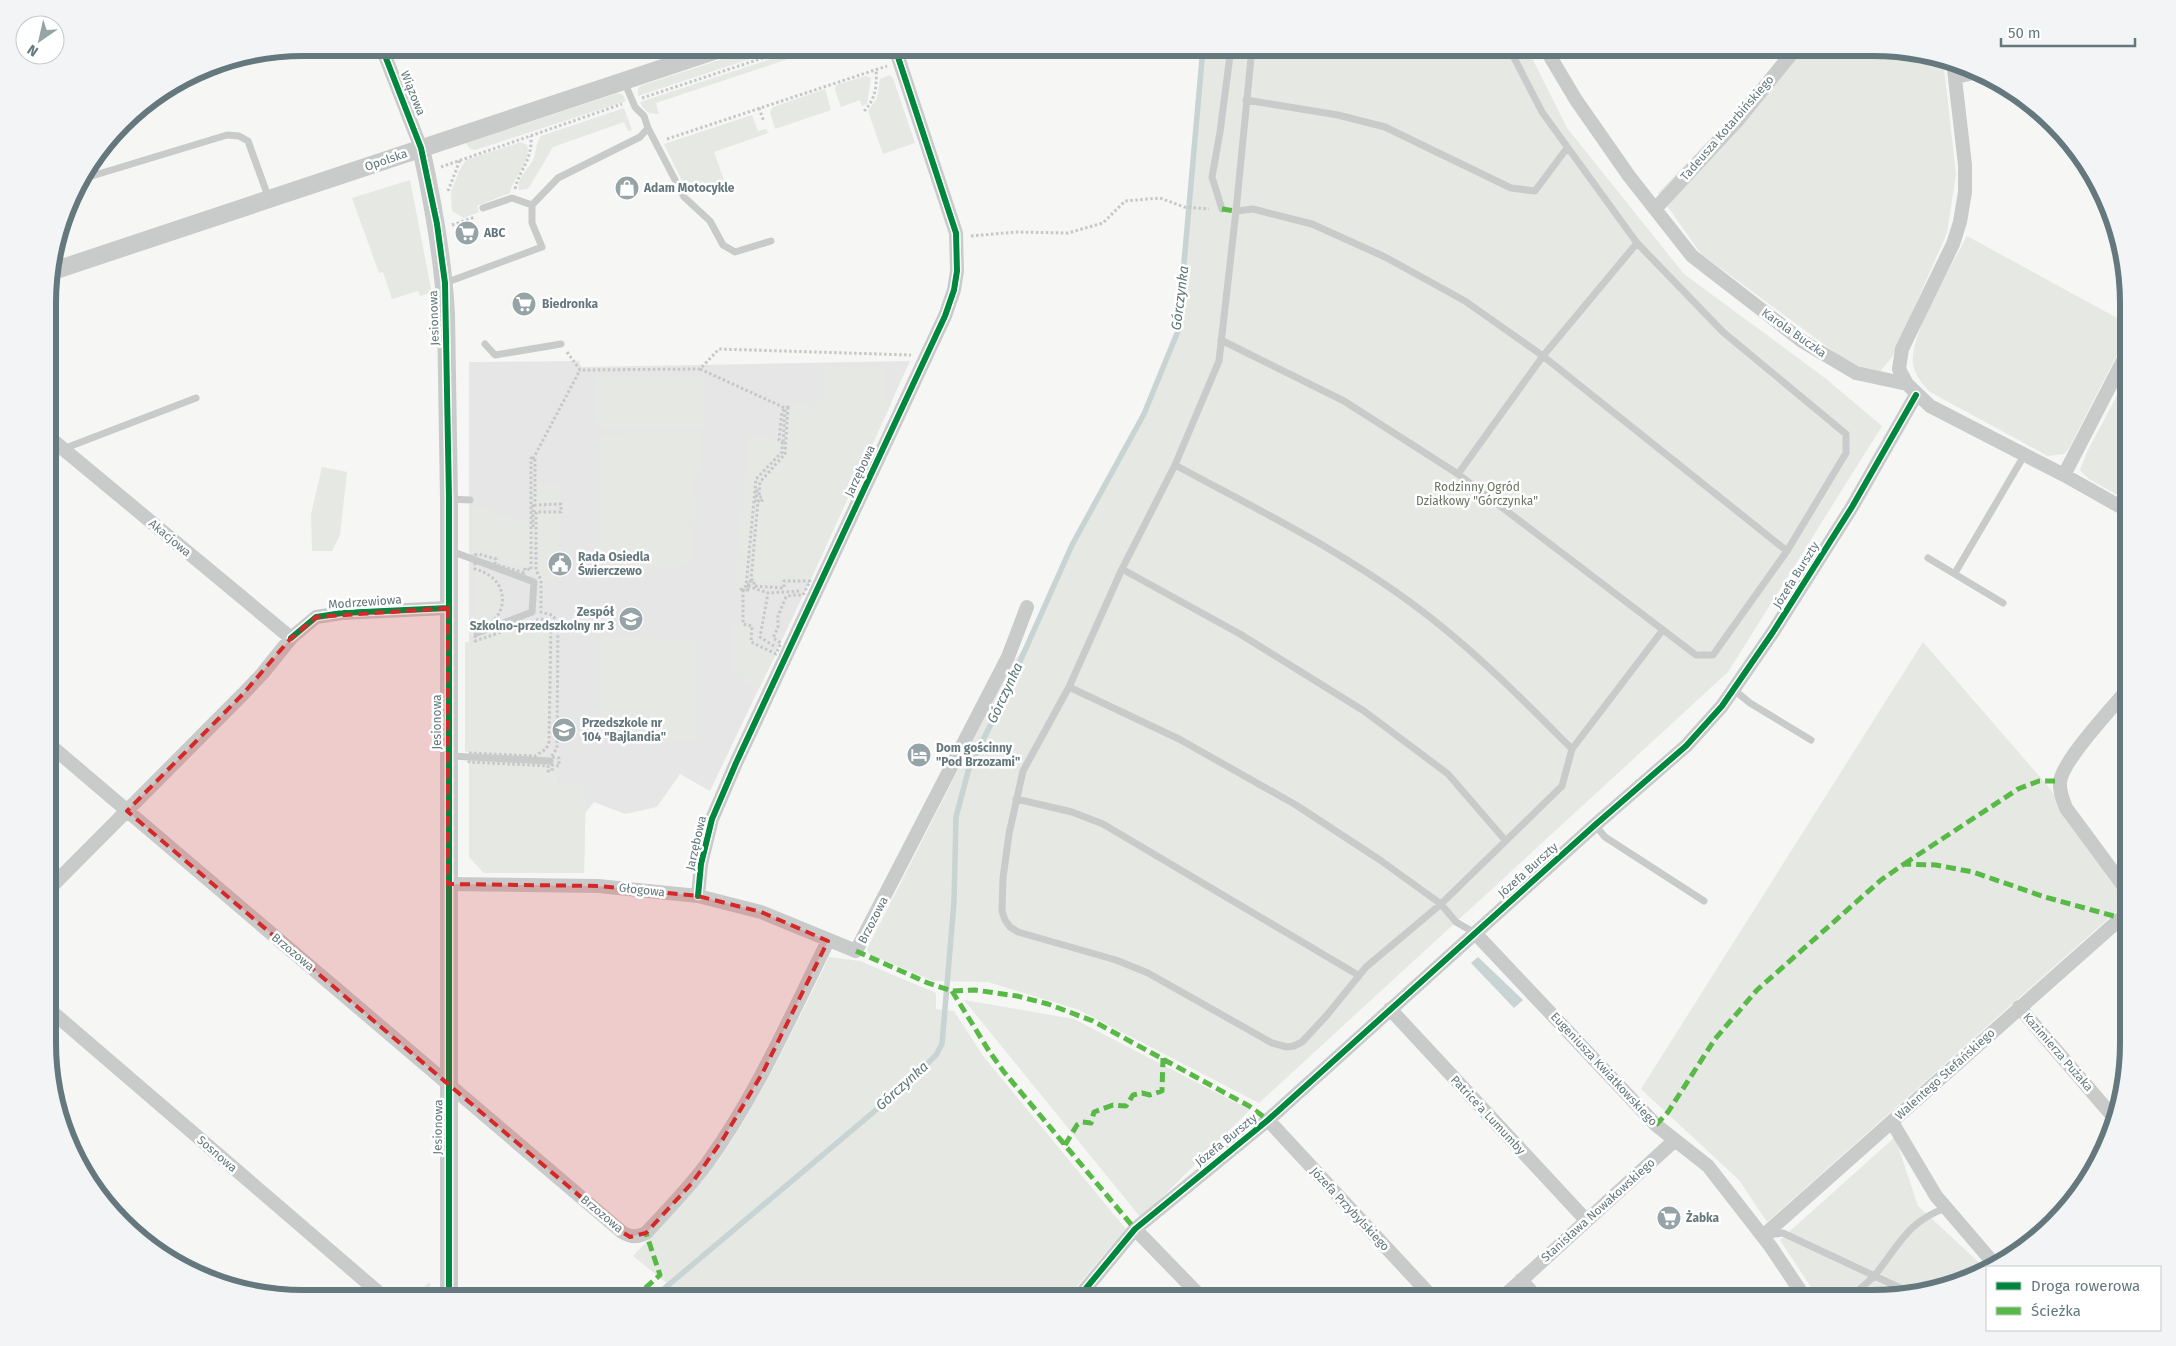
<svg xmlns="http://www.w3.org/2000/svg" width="2176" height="1346" viewBox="0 0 2176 1346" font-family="'Fira Sans',sans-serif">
	<rect width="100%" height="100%" fill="#f6f6f5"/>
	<path fill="#e5e6e5" d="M579,361L581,367L910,361L810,581L710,791L680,774L657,807L625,814L594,802L585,813L584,873H484L469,857V362Z"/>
	<path fill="#e6e8e3" d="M756,48H783L638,96V89L640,86Z
		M804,48H821L656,103L659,114L649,113L643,108L640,102Z
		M1203,48H1527L1567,128L1684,274L1825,378L1882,426L1728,672L1259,1103L1079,1010L988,982L933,981L869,954L867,949L1012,664L1030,639L1072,545L1144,414L1178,331Z
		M1798,48H1873L1943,59L1956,174L1947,233L1893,356L1876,376L1840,356L1701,254L1658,193Z
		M890,75L893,78L915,143L883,154L868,111L877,98L880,79Z
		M866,76L871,78L867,104L862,106L860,100L841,107L835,90L836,85Z
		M825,89L831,110L775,129L770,112L773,107Z
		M618,93L623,95L626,101L475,150L470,149L466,143Z
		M624,108L632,130L628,131L624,122L553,147L530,186L527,189L519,190C516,180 527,170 532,162C537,153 535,144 541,136Z
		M752,115L758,131L766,129L768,133L714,152L725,183L689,195L664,144Z
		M521,142L527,145C532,161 513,177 510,193L477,206L479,212L464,218L452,211L451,191L460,169L466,160Z
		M410,180L431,289L429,293L420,296L418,291L392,299L383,272L379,273L352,198Z
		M1967,236L2128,324V331L2122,345L2068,450L2064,454L2048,456L1930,392C1922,384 1914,374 1913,363C1910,333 1952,265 1967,236Z
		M823,366L884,367V401L891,404L810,581L751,580L758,501H762V498L759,497L760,482L785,454L788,407L822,399Z
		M2128,375V420L2119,441L2128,463V501L2089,479L2080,470L2088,450Z
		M597,377H705L704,428H597Z
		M702,431L700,477H693L691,493L697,494L692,554C688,563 681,568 671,570L615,567C604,563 599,558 598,546L599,434Z
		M749,436L778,439L782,442V452L756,479L746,586L740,590H734Z
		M322,467L347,472L340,535L332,551H312L311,514Z
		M536,486H560L561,504L535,505V487Z
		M470,505L531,523V570L479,554L470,553Z
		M536,512H561L562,530H559V579L541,580L537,576Z
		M475,569C490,573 501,583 504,599L496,617L477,625L475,624Z
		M541,612L559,614V758L551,757L557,748L558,622L552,615Z
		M546,619L552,623L549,742L546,749L535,756L465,752V642H470L537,620Z
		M734,623L752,626L751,642L776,654L759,689L734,675Z
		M600,636L696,640L695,740L607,738V724L598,722Z
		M1923,642L2047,785L2107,866L2128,882V901L1767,1222L1739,1180L1641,1089Z
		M469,762L548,766V771H559L558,784H586L584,873H484L469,857Z
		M829,957L860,961L936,993V1009L954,1011L983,1056L1126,1229L1067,1298H653L669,1285L633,1256C667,1220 703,1184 730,1143C768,1084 798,1020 829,957Z
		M964,1000L1074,1019L1250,1110L1141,1218Z
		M1895,1137L1918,1206L1987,1270L1939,1290L1889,1298H1818L1780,1240Z
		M430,1282L431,1298H422L425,1286Z"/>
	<path fill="#c8d3d3" d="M1478,957L1523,1000L1514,1008L1471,963Z"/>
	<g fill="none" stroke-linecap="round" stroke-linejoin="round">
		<path stroke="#c8d3d3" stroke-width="5.5" d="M653,1298L908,1083L936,1055L942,1044L954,902L956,817L969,768L1001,704L1072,545L1144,414L1178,331L1203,48"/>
		<path stroke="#c6c7c8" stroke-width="3" stroke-dasharray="2.5 2.5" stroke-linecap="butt" d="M642,98L793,48
			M759,108L764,122
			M864,111C876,99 877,85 876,69
			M667,139L887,66
			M441,167L622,104
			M515,189C521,166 532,162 531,136
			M448,191L460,160
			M452,225L475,217
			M971,236L1016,232L1068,233L1103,223L1125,201L1160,198L1184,207L1209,209
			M567,352L580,370L700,369L719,349L911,355
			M700,369L785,408L783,445
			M788,407L785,454L760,482L759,497H762V502L758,501L751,580L748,586V590H740L746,586L756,479L782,452V442L779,440L782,411Z
			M2128,420L2119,441L2128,463
			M2128,434L2125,441L2128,446
			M531,458H535V505L561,504V512H536V570L541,580V612L552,615L558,622L557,748L551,757L559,758V766L552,765V771H548V766L469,762V753L535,756L546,749L549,742L551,622L546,619L537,620L475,641V624C502,633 520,581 475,569V555L479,554L496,559L495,564L524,573L525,568L531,570Z
			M533,459L580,370
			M756,502L757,489
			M533,527V503
			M751,580H754V586L784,588V581H810L803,595H792L786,597L778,616V627L773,638L781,643L776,654L751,642L752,626L743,624V590H748V586Z
			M748,586L768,593
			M774,646L760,637L768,593L801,591"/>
		<path stroke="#c9cbca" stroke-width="7" d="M1509,48L1542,112L1637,243L1723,332L1846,434V453L1787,551L1713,655H1696L1458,474L1543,356L1637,243
			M624,81L635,107L644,116L648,128L684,197L710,221L723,245L735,252L771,241
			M1246,100L1338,115L1385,127L1511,188L1535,191L1567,148
			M82,179L227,135L239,136L248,141L269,199
			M483,208L512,198L532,205
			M1222,209L1212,177L1220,132L1231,48
			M1236,211L1252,48
			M445,283L542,247L532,223V205L558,178L640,137L648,128
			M1221,340L1344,401L1458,474
			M485,344L495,355L561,344
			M63,449L196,398
			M1175,465C1262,512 1353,556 1431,618C1482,658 1527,704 1572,749
			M450,499L470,500
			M451,551L534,582L532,612L477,633
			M1928,558L2003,603
			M1122,569L1240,634L1364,711L1448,774L1505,840
			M1955,573L2025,454
			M1662,631L1572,749L1562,786L1441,904L1366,967L1327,1015L1302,1042L1294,1046L1287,1047L1272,1043L1148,973L1116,960L1018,932L1010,927L1005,920L1002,911L1003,878L1009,834L1023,771L1069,687L1122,569L1175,465L1219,361L1236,211L1253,209L1312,224L1385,257L1465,301L1543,356L1787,551
			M1069,687L1179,739L1296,805L1380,860L1441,904L1456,922L1475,933
			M1733,689L1750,703L1811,740
			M451,756L550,761
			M1016,799L1072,812L1103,824L1358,975
			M1595,825L1605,837L1704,901
			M1768,1235L1783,1233L1913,1294
			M1849,1298C1857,1291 1867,1284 1875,1275C1899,1245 1908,1221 1946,1208"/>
		<path stroke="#c9cbca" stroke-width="14" d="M382,48L421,148
			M1545,48L1576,100L1629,176L1692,256L1802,341L1856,373L1907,384
			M1953,61L1965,165V192L1960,222L1953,244L1902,349L1899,369L1907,384L1930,406L2064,475L2128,511
			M1956,77L1978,72
			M1656,208L1737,121L1796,48
			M50,438L291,638
			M2064,475L2128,351
			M2128,689C2113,707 2062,761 2060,782C2059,791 2063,800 2066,808L2128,892
			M50,745L622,1232C631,1237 636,1238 646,1233C667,1210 690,1187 708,1162C757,1094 791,1015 828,941
			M448,884L598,886L698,896L761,912L856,951L1008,657L1027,607
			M50,888L243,694L262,674L291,638L316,617L342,613L448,608
			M698,896L701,864L712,819L736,763L945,316L954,290L957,271L956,233L895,48
			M1475,933L1656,1125L1708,1166L1771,1247L1805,1298
			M2019,1007L2116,1120
			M1390,1009L1586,1220
			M50,1010L385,1298
			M1268,1120L1433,1298
			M1892,1122L1936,1196L1996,1266
			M1135,1229L1202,1298
			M1763,1236L2128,912
			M1521,1280L1537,1298
			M1078,1298L1135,1229L1268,1120L1595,825L1686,746L1722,706L1773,632L1852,507L1916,395
			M1502,1298L1675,1140"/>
		<path stroke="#c9cbca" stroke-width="18" d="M421,148C433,203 443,257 446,314L449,499V1298
			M50,272L723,48"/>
		<path stroke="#58b947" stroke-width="5" stroke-dasharray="10 5" stroke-linecap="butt" d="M1222,209L1236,211
			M2128,426L2122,441L2128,454
			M1904,864L2018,789L2039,781H2060
			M856,951L928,983L952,991L975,990L1017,996L1048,1004L1093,1021L1249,1106L1268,1120
			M952,991L989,1051L1004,1072L1135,1229
			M1656,1125L1668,1112L1715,1039L1757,990L1881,880L1904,864L1936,865L1973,872L2045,897L2121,918
			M1065,1145L1077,1125L1082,1122L1091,1123L1094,1112L1113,1105L1126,1106L1133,1095L1142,1093L1150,1095L1162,1091L1163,1058
			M634,1298L660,1275L646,1233"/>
		<defs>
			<path id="cycleway" d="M382,48L421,148L437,224L445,283L449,499V1298
				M291,638L316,617L342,613L448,608
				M698,896L701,864L712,819L736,763L945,316L954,290L957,271L956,233L895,48
				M1078,1298L1135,1229L1268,1120L1595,825L1686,746L1722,706L1773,632L1852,507L1916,395"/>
		</defs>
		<use href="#cycleway" stroke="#fff" stroke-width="9"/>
		<use href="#cycleway" stroke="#00873e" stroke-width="6"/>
	</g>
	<path fill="#d62828" fill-opacity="0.2" stroke="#d62828" stroke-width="4" stroke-dasharray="10 6" stroke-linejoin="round" d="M448,608V884L598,886L698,896L761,912L828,941L762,1074L723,1139L692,1183L646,1233L630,1237L622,1232L127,811L243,694L291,638L316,617Z"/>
	<defs>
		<symbol id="shop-disc" viewBox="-11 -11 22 22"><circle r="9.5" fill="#97a4a7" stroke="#fff"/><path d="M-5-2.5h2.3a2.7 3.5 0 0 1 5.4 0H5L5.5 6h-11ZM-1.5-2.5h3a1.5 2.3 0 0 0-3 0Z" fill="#fff"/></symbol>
		<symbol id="supermarket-disc" viewBox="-11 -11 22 22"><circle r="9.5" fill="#97a4a7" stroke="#fff"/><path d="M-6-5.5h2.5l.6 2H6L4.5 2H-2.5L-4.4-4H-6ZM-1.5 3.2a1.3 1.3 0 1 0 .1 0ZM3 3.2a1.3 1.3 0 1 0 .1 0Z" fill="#fff"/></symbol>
		<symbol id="civic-disc" viewBox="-11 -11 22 22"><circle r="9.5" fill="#97a4a7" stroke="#fff"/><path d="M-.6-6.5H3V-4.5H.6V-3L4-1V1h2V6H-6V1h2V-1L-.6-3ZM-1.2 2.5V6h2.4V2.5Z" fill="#fff"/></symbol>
		<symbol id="school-disc" viewBox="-11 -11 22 22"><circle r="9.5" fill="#97a4a7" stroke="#fff"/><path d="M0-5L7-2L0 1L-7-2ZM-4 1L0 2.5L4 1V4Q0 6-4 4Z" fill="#fff"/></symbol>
		<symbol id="hotel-disc" viewBox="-11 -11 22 22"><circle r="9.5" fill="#97a4a7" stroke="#fff"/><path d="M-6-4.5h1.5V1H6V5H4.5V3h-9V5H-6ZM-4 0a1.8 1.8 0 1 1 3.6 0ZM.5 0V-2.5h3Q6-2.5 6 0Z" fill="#fff"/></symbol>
	</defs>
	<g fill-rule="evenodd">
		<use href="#shop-disc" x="613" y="174" width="28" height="28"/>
		<use href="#supermarket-disc" x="453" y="219" width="28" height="28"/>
		<use href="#supermarket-disc" x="510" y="290" width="28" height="28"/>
		<use href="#civic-disc" x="546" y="550" width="28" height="28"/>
		<use href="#school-disc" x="617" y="605" width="28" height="28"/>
		<use href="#school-disc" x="550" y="716" width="28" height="28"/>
		<use href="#hotel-disc" x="905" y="741" width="28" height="28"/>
		<use href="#supermarket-disc" x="1655" y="1204" width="28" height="28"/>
	</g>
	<g text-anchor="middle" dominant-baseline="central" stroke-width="5" stroke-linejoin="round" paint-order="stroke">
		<g font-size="12" fill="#64787d" stroke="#fff">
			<text transform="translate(413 93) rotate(68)">Wiązowa</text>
			<text transform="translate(1727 128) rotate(-49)">Tadeusza Kotarbińskiego</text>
			<text transform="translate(386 160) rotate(-19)">Opolska</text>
			<text transform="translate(434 318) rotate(-92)">Jesionowa</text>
			<text transform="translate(1794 333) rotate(35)">Karola Buczka</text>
			<text transform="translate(860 471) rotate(-65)">Jarzębowa</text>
			<text transform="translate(170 538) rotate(40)">Akacjowa</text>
			<text transform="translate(1796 575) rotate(-58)">Józefa Burszty</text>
			<text transform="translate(365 602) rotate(-4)">Modrzewiowa</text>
			<text transform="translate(437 722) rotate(-90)">Jesionowa</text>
			<text transform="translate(696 843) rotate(-77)">Jarzębowa</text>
			<text transform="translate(1528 870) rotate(-42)">Józefa Burszty</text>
			<text transform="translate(642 890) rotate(6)">Głogowa</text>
			<text transform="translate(873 920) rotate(-63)">Brzozowa</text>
			<text transform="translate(293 952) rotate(40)">Brzozowa</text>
			<text transform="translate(2058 1052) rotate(49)">Kazimierza Pużaka</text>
			<text transform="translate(1604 1069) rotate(47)">Eugeniusza Kwiatkowskiego</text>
			<text transform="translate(1945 1074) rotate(-42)">Walentego Stefańskiego</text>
			<text transform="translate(1488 1115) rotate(47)">Patrice'a Lumumby</text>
			<text transform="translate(438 1127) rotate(-89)">Jesionowa</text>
			<text transform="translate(1226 1140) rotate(-39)">Józefa Burszty</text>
			<text transform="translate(217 1154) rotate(41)">Sosnowa</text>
			<text transform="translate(1350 1209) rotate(47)">Józefa Przybylskiego</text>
			<text transform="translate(1598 1210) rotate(-42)">Stanisława Nowakowskiego</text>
			<text transform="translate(602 1214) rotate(40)">Brzozowa</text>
		</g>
		<g font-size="12" font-weight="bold" fill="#64787d" stroke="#fff" text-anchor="start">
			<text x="644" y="188">Adam Motocykle</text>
			<text x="484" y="233">ABC</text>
			<text x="542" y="304">Biedronka</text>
			<text x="578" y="557">Rada Osiedla<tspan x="578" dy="14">Świerczewo</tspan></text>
			<text x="614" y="612" text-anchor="end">Zespół<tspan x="614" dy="14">Szkolno-przedszkolny nr 3</tspan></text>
			<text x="582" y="723">Przedszkole nr<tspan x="582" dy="14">104 "Bajlandia"</tspan></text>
			<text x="936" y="748">Dom gościnny<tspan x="936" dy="14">"Pod Brzozami"</tspan></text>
			<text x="1686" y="1218">Żabka</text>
		</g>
		<g font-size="12" fill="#6a7662" stroke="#fff">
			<text x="1477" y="487">Rodzinny Ogród<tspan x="1477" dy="14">Działkowy "Górczynka"</tspan></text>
		</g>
		<g font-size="14" font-style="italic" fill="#5e7778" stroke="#fff">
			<text transform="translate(1180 298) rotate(-83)">Górczynka</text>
			<text transform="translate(1005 693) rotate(-65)">Górczynka</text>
			<text transform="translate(902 1086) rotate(-42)">Górczynka</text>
		</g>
	</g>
	<path d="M0 0H2176V1346H0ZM303 56H1873A247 247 0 0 1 2120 303V1043A247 247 0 0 1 1873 1290H303A247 247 0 0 1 56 1043V303A247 247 0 0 1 303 56Z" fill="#f3f4f5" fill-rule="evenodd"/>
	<path fill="none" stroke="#64787d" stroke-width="6" d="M303 56H1873A247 247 0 0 1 2120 303V1043A247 247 0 0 1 1873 1290H303A247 247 0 0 1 56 1043V303A247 247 0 0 1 303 56Z"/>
	<rect x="1986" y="1266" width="175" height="65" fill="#ffffff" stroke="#c1c9cb"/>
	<rect x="1996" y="1282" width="25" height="8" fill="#00873e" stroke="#c1c9cb"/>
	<text x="2031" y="1291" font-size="15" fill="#64787d">Droga rowerowa</text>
	<rect x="1996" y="1307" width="25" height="8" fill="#58b947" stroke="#c1c9cb"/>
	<text x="2031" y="1316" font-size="15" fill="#64787d">Ścieżka</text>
	<g transform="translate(40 40) rotate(214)"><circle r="24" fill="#ffffff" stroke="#c1c9cb"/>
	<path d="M0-4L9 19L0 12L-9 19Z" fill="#97a4a7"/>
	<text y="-8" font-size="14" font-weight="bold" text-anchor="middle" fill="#64787d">N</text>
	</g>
	<path d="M2001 38v8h134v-8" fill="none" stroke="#64787d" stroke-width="2.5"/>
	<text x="2008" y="38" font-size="15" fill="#64787d" stroke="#ffffff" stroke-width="4" paint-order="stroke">50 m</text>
</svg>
